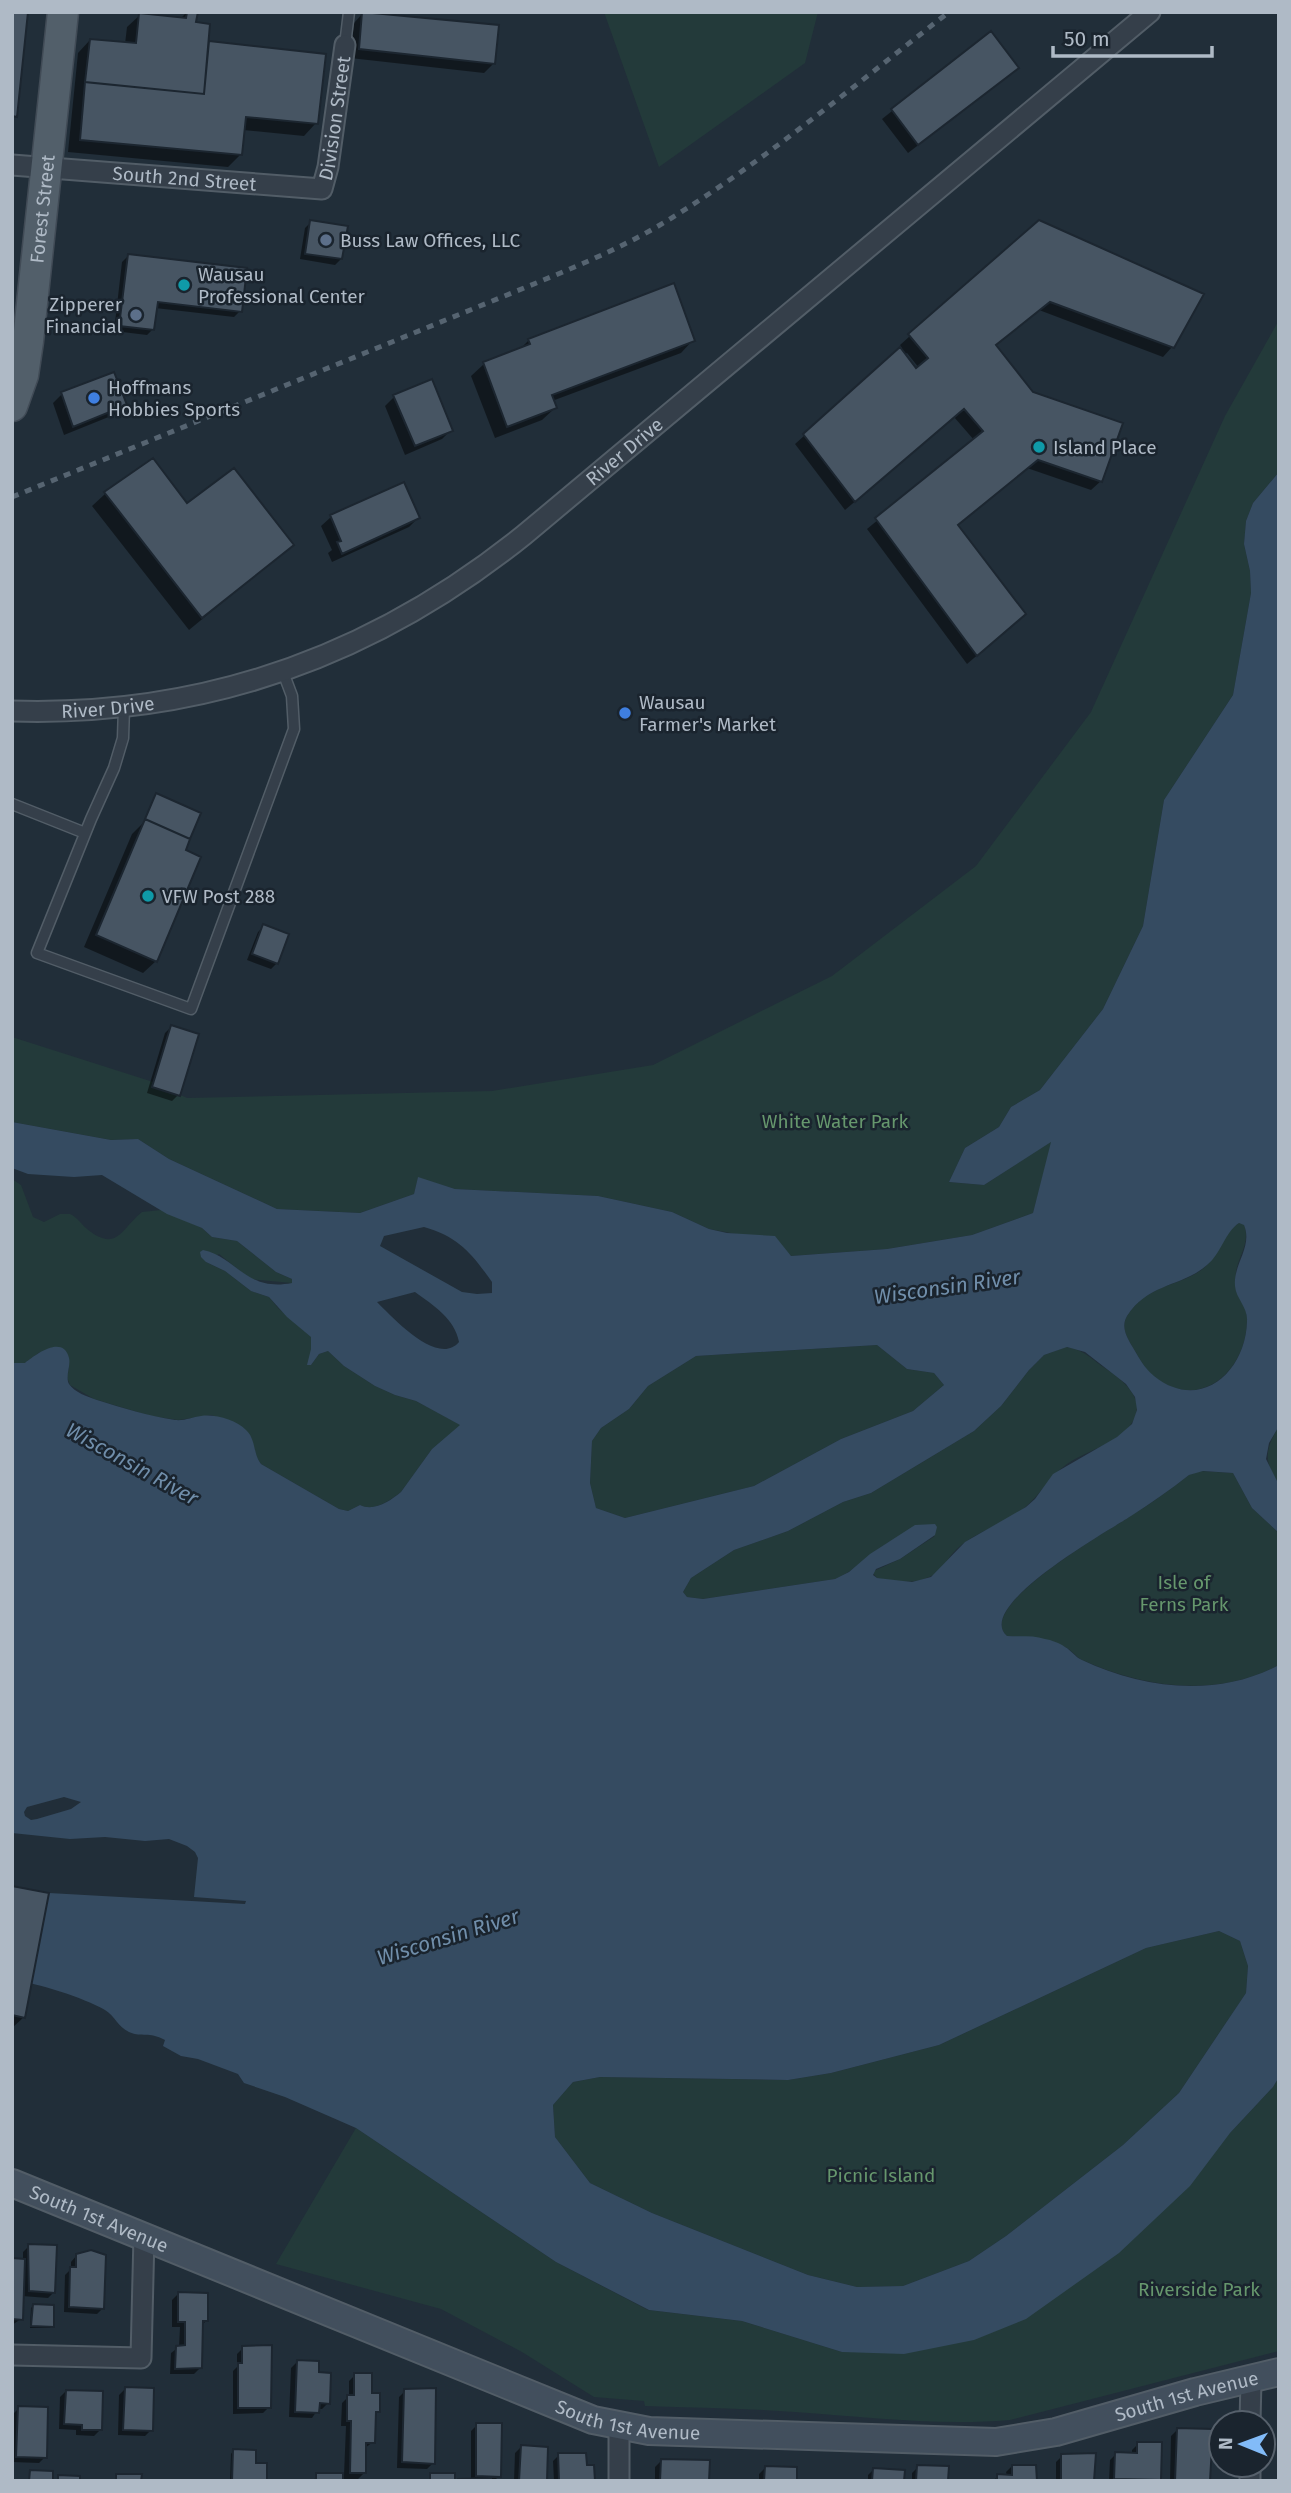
<svg xmlns="http://www.w3.org/2000/svg" width="1291" height="2493" viewBox="0 0 1291 2493" font-family="'Fira Sans',sans-serif">
	<rect width="100%" height="100%" fill="#212e39"/>
	<path fill="#233a3a" d="M604,12H818L805,63L659,167Z
		M1279,320V472L1253,503L1246,521L1244,544L1250,571L1251,593L1233,695L1164,800L1143,926L1103,1009L1040,1090L1011,1107L999,1127L965,1148L949,1182L984,1185L1052,1141L1033,1213L972,1235L887,1249L791,1256L747,1236L709,1229L672,1212L598,1196L455,1189L418,1178L414,1194L360,1213L277,1209L169,1159L138,1139L111,1140L12,1122V1037L150,1081L187,1098L492,1091L653,1065L832,976L976,866L1091,712L1225,416Z
		M12,1179L21,1185L33,1217L44,1222L60,1214H70C77,1217 81,1224 87,1229C117,1253 121,1229 142,1212L161,1210L202,1228L212,1237L237,1241L276,1272L292,1279V1283L250,1279L219,1254L206,1262L225,1271L251,1291L269,1297L278,1308L312,1337L311,1365L319,1354L328,1351L344,1366L375,1386L395,1395L416,1401L461,1425L432,1449L401,1492C389,1501 374,1512 360,1505L348,1511L339,1509L261,1464L257,1458L251,1437L212,1415L178,1420L151,1416L94,1399L70,1385L67,1377L69,1368L40,1352L25,1363H12Z
		M1239,1223L1244,1224C1252,1246 1233,1261 1236,1281C1238,1295 1248,1307 1247,1321C1246,1372 1199,1413 1153,1376C1144,1368 1138,1356 1132,1346C1126,1336 1121,1326 1127,1316C1149,1281 1186,1287 1207,1265C1219,1253 1224,1232 1239,1223Z
		M877,1345L907,1369L934,1373L944,1385L913,1411L841,1439L754,1486L625,1518L596,1508L590,1483L592,1441L601,1428L629,1409L648,1386L696,1356Z
		M1066,1347C1081,1349 1087,1355 1099,1364C1116,1376 1148,1395 1133,1421C1121,1443 1087,1450 1067,1464C1048,1477 1040,1496 1023,1509C1003,1525 977,1531 959,1547C948,1556 942,1572 929,1577C912,1585 894,1581 877,1578L872,1572L900,1559L935,1536C923,1536 907,1535 896,1539C873,1548 858,1570 835,1579L703,1599L687,1597L683,1592L691,1578L734,1550L788,1531L843,1502L871,1493L974,1431L1001,1406L1029,1370L1044,1355Z
		M1279,1426V1485C1264,1461 1264,1451 1279,1426Z
		M1199,1471L1233,1473L1252,1508L1279,1533V1665C1216,1698 1145,1688 1082,1660C1076,1657 1072,1650 1065,1647C1056,1642 1020,1637 1007,1636C973,1606 1112,1529 1132,1515C1152,1503 1171,1489 1189,1475Z
		M1219,1931L1240,1941L1248,1966L1246,1993L1179,2093L1123,2145L1006,2236L969,2261L903,2286L857,2287L808,2275L652,2213L590,2183L555,2137L553,2105L573,2082L600,2077L788,2080L831,2073L939,2045L1146,1948Z
		M1279,2077V2351L1010,2420C938,2426 867,2417 795,2412C745,2408 695,2408 645,2406L644,2401L594,2397L522,2352L441,2309L276,2264L356,2128L556,2262L648,2310L742,2321L842,2352L1230,2133L1273,2087Z"/>
	<path fill="#354b61" fill-rule="evenodd" d="M1279,472V1426L1269,1443L1266,1459L1279,1485V1533L1252,1508L1233,1473L1203,1471L1189,1475C1170,1490 1151,1503 1131,1516C1110,1530 973,1606 1007,1636C1020,1637 1033,1635 1045,1639C1051,1640 1060,1643 1065,1647C1071,1650 1075,1657 1082,1660C1143,1689 1217,1698 1279,1665V2077L1273,2087L1230,2133L1190,2186L1119,2253L1026,2319L974,2340L904,2354L842,2352L742,2321L649,2310L556,2262L356,2128L285,2097L244,2083L238,2074L198,2059L181,2056L163,2046L165,2040C148,2031 143,2038 129,2032C118,2027 115,2016 105,2010C83,1997 38,1984 12,1979V1886L49,1893L245,1904L246,1901L194,1897L198,1858L195,1852L187,1846L169,1839L145,1841L105,1837L70,1839L12,1833V1363H25C35,1355 63,1334 69,1358C71,1366 65,1376 69,1384C74,1392 88,1397 97,1400C123,1408 148,1416 175,1420C185,1421 192,1417 201,1416C216,1414 236,1420 246,1430C256,1439 253,1454 261,1464L339,1509L348,1511L360,1505C374,1512 390,1501 401,1492L432,1449L460,1425L416,1401L395,1395L375,1386L344,1366L328,1351L319,1354L311,1365H307L311,1349V1337L287,1317L269,1297L251,1291L225,1271L206,1262L201,1257L200,1252L203,1250C237,1257 245,1292 292,1283V1279L276,1272L237,1241L212,1237L202,1228L167,1214L102,1175L74,1177L28,1174L12,1168V1122L111,1140L138,1139L169,1159L277,1209L360,1213L414,1194L418,1177L455,1189L598,1196L672,1212L709,1229L727,1233L775,1236L791,1256L887,1249L972,1235L1033,1213L1051,1142L984,1185L949,1182L965,1148L999,1127L1011,1107L1040,1090L1103,1009L1143,926L1164,800L1233,695L1251,593L1250,571L1244,544L1246,521L1253,503ZM1239,1223L1244,1225C1253,1247 1233,1264 1235,1286C1236,1299 1248,1307 1247,1321C1246,1372 1200,1413 1154,1376C1144,1368 1138,1356 1132,1346C1126,1336 1121,1326 1127,1316C1148,1283 1182,1287 1207,1265C1221,1254 1225,1232 1239,1223ZM424,1227C459,1237 472,1254 492,1282V1293L477,1294L462,1292L380,1246L384,1236ZM415,1292C433,1305 455,1319 459,1342C438,1367 393,1318 377,1302ZM877,1345L907,1369L934,1373L944,1385L913,1411L841,1439L754,1486L625,1518L596,1508L590,1483L592,1441L601,1428L629,1409L648,1386L696,1356ZM1067,1347L1085,1352L1126,1384L1135,1397L1137,1410L1132,1424L1117,1437L1053,1474L1035,1499L1026,1507L965,1542L931,1577L912,1582L877,1578L873,1575L876,1569L900,1559L935,1535L937,1527L935,1524L915,1525L870,1554L849,1572L835,1579L703,1599L687,1597L683,1592L691,1578L734,1550L788,1531L843,1502L871,1493L974,1431L1001,1406L1029,1370L1044,1355ZM64,1797L81,1802L71,1809L37,1819L31,1820L25,1816L24,1812L27,1807ZM1219,1931L1240,1941L1248,1966L1246,1993L1179,2093L1123,2145L1006,2236L969,2261L903,2286L857,2287L808,2275L652,2213L590,2183L555,2137L553,2105L573,2082L600,2077L788,2080L831,2073L939,2045L1146,1948Z"/>
	<path fill="#0007" fill-rule="evenodd" d="M187,12L207,42L324,56L316,123L304,136L243,130L241,154L228,167L68,152L78,53L90,40L125,44L127,27L140,15L180,19Z
		M363,13L494,63L484,73L350,58L354,23Z
		M990,33L1007,77L908,153L882,119Z
		M311,222L341,259L335,265L300,259L305,228Z
		M1039,222L1172,347L1163,357L1039,310L994,346L1101,481L1091,490L1027,468L957,526L1014,624L967,664L867,529L974,440L954,417L845,510L795,444L902,348L900,345L910,336ZM907,353L919,368L916,371L904,355Z
		M128,256L240,311L234,317L155,308L153,329L147,335L114,331L122,262Z
		M529,340H693L681,353L552,401L555,408L542,420L495,438L471,376L484,364L518,351Z
		M62,394L125,404L116,414L64,435L53,403Z
		M394,397L451,430L442,439L405,455L385,406Z
		M152,460L187,506L292,545L189,630L92,506L105,494Z
		M331,517L418,518L409,527L332,562L328,553L332,550L321,526Z
		M156,795L184,851L156,961L143,973L84,947L132,834L145,821Z
		M263,927L277,963L271,969L247,960L258,932Z
		M171,1027L178,1095L172,1101L147,1093L165,1033Z
		M12,1887L24,2017L12,2028Z
		M29,2246L54,2292L48,2298L22,2296L21,2319L12,2325V2260H23V2252Z
		M77,2255L103,2308L97,2314L64,2312L65,2275L71,2269V2262Z
		M178,2294L206,2321L201,2326L200,2368L194,2374H170L171,2353L179,2347L180,2327H172V2300Z
		M33,2306L52,2326L50,2328H30L31,2308Z
		M243,2348L269,2407L263,2413L233,2414V2371L237,2367V2354Z
		M297,2362L317,2374L328,2403L322,2409H318L312,2418L289,2417L291,2368Z
		M355,2375L370,2394L378,2412L374,2416L373,2442L365,2448L364,2473L358,2479L314,2481L316,2475H344L346,2426H341L342,2403L349,2396V2381Z
		M125,2389L151,2430L145,2436L118,2435L119,2395Z
		M66,2391L100,2430L94,2436L76,2435V2430L59,2429L60,2397Z
		M405,2391L433,2463L427,2469L397,2468L399,2397Z
		M19,2408L45,2457L39,2463L12,2462L13,2414Z
		M477,2425L499,2476L494,2481H459L471,2480V2431Z
		M1177,2430L1209,2481H1170L1171,2436Z
		M1138,2444L1159,2479L1109,2481L1110,2460L1116,2454L1132,2455V2450Z
		M521,2447L545,2481H514L515,2453Z
		M233,2451L255,2464L265,2481H230L231,2454Z
		M559,2455L585,2467L593,2481H554L553,2461Z
		M1062,2456L1092,2481H1056V2462Z
		M661,2461L707,2481H655V2467Z
		M1012,2466L1035,2481H993L998,2476H1007L1006,2472Z
		M918,2467L946,2481H912V2473Z
		M765,2468L795,2481H759V2474Z
		M874,2469L902,2481H868V2475Z"/>
	<path fill="#475563" stroke="#1c2630" stroke-width="2" d="M12,12H28L17,117L12,116Z
		M187,12H198L196,22L210,24L204,94L85,82L90,39L136,43L139,13L186,18Z
		M362,12L499,25L495,64L359,49Z
		M991,31L1019,68L918,145L891,109Z
		M209,41L326,54L318,124L246,117L242,155L80,140L85,82L204,94Z
		M310,220L348,226L342,259L305,254Z
		M1039,220L1204,294L1174,348L1050,302L996,345L1033,392L1123,423L1102,482L1038,460L958,525L1026,614L977,656L875,518L983,431L964,409L855,502L803,434L900,347L916,368L928,358L908,334Z
		M128,254L247,268L242,312L158,302L154,330L119,326Z
		M674,283L695,341L552,395L557,408L507,427L483,362L530,344L528,339Z
		M114,372L127,405L73,427L61,392Z
		M432,379L453,431L415,446L393,395Z
		M153,458L187,503L234,468L294,545L202,618L104,492Z
		M404,482L420,518L342,554L337,542L341,541L330,515Z
		M156,793L201,813L190,839L145,819Z
		M145,819L190,839L186,850L201,857L157,962L96,935Z
		M263,924L289,934L278,964L252,954Z
		M171,1025L199,1034L180,1096L152,1087Z
		M12,1886L49,1893L25,2018L12,2015Z
		M28,2244L57,2245L55,2293L29,2291Z
		M91,2250L106,2255L104,2309L69,2307L70,2267H76V2254Z
		M12,2258L25,2259L23,2320L12,2319Z
		M178,2292L208,2293V2321H203L202,2368L175,2369L176,2346L185,2345V2322H178Z
		M33,2304L54,2305V2327L31,2326Z
		M272,2345L271,2408H238V2363H242V2346Z
		M297,2360L319,2361V2372L331,2373L330,2404L320,2403L319,2413L295,2412Z
		M354,2373H372V2393H380V2412H376L375,2443H366V2473H350L351,2421H347V2395H354Z
		M125,2387L154,2388L153,2431L123,2430Z
		M436,2388L435,2464L402,2462L404,2389Z
		M66,2390L103,2391L102,2430H82V2425L64,2424Z
		M18,2406L48,2407L47,2458L16,2457Z
		M476,2423H502L501,2477L476,2476Z
		M1177,2428L1213,2429L1210,2481H1175Z
		M1137,2442H1162L1161,2480L1114,2479L1115,2452L1137,2453Z
		M521,2445L548,2447L547,2481H519Z
		M233,2449L256,2450V2463H267V2481H232Z
		M558,2453H586L587,2465H594L595,2481H559Z
		M1096,2453L1094,2481H1061V2454Z
		M661,2459L710,2460L709,2481H660Z
		M917,2465L949,2466L948,2481H916Z
		M1012,2465H1036L1037,2481H997V2474L1012,2475Z
		M765,2466L797,2467V2481H764Z
		M873,2468L905,2470L904,2481H872Z
		M30,2470L53,2471V2481H29Z
		M316,2473H343V2481H316Z
		M430,2473H455V2481H430Z
		M116,2474H142L141,2481H116Z
		M58,2475L80,2476V2481H58Z
		M491,2478V2481H458V2479Z"/>
	<g fill="none" stroke-linecap="round" stroke-linejoin="round">
		<defs>
			<path id="lane" d="M345,45L349,12
				M124,707L123,738L114,768L91,819L37,953L191,1009L294,729L292,696L283,672
				M12,804L85,833"/>
			<g id="street">
				<path id="s1" d="M12,165L322,189L328,167L345,45"/>
				<path id="s2" d="M12,711C205,717 375,655 524,535L1150,12"/>
				<path d="M12,2355L141,2358L144,2236"/>
				<path d="M1250,2423L1251,2379"/>
				<path d="M619,2425V2481"/>
				<path d="M1250,2481V2465"/>
			</g>
			<g id="secondary">
				<path id="s3" d="M12,2183L593,2420L649,2431L996,2442L1056,2432L1195,2392L1279,2372"/>
			</g>
			<g id="primary">
				<path id="s4" d="M12,406L23,375L28,341L63,12"/>
			</g>
		</defs>
		<use href="#lane" stroke="#525d67" stroke-width="13"/>
		<use href="#street" stroke="#525d67" stroke-width="23"/>
		<use href="#secondary" stroke="#525d67" stroke-width="30"/>
		<use href="#primary" stroke="#414b56" stroke-width="33"/>
		<use href="#lane" stroke="#353f4a" stroke-width="10"/>
		<use href="#street" stroke="#353f4a" stroke-width="19"/>
		<use href="#secondary" stroke="#424f5d" stroke-width="26"/>
		<use href="#primary" stroke="#525f6a" stroke-width="30"/>
		<path stroke="#566471" stroke-width="5" stroke-dasharray="7 7" stroke-linecap="butt" d="M12,497L529,286C575,267 622,248 665,222C765,161 856,84 949,12"/>
	</g>
	<g fill="#5c6f8a" stroke="#1a242e" stroke-width="2.5">
		<circle cx="326" cy="240" r="7"/>
		<circle cx="136" cy="315" r="7"/>
	</g>
	<g fill="#0f9aa8" stroke="#1a242e" stroke-width="2.5">
		<circle cx="184" cy="285" r="7"/>
		<circle cx="1039" cy="447" r="7"/>
		<circle cx="148" cy="896" r="7"/>
	</g>
	<g fill="#3f7fe0" stroke="#1a242e" stroke-width="2.5">
		<circle cx="94" cy="398" r="7"/>
		<circle cx="625" cy="713" r="7"/>
	</g>
	<g text-anchor="middle" dominant-baseline="central" stroke-width="5" stroke-linejoin="round" paint-order="stroke">
		<g font-size="19" fill="#afbac6" stroke="#1a242e">
			<text stroke="none"><textPath href="#s1" startOffset="383">Division Street</textPath></text>
			<text stroke="none"><textPath href="#s1" startOffset="173">South 2nd Street</textPath></text>
			<text stroke="none"><textPath href="#s4" startOffset="200">Forest Street</textPath></text>
			<text stroke="none"><textPath href="#s2" startOffset="684">River Drive</textPath></text>
			<text stroke="none"><textPath href="#s2" startOffset="96">River Drive</textPath></text>
			<text stroke="none"><textPath href="#s3" startOffset="94">South 1st Avenue</textPath></text>
			<text stroke="none"><textPath href="#s3" startOffset="1228">South 1st Avenue</textPath></text>
			<text stroke="none"><textPath href="#s3" startOffset="662">South 1st Avenue</textPath></text>
		</g>
		<g font-size="19" fill="#afbac6" stroke="#1a242e" text-anchor="start">
			<text x="340" y="240">Buss Law Offices, LLC</text>
			<text x="198" y="274">Wausau<tspan x="198" dy="22">Professional Center</tspan></text>
			<text x="122" y="304" text-anchor="end">Zipperer<tspan x="122" dy="22">Financial</tspan></text>
			<text x="108" y="387">Hoffmans<tspan x="108" dy="22">Hobbies Sports</tspan></text>
			<text x="1053" y="447">Island Place</text>
			<text x="639" y="702">Wausau<tspan x="639" dy="22">Farmer's Market</tspan></text>
			<text x="162" y="896">VFW Post 288</text>
		</g>
		<g font-size="19" fill="#66976d" stroke="#1a242e">
			<text x="835" y="1121">White Water Park</text>
			<text x="1184" y="1582">Isle of<tspan x="1184" dy="22">Ferns Park</tspan></text>
			<text x="881" y="2175">Picnic Island</text>
			<text x="1199" y="2289">Riverside Park</text>
		</g>
		<g font-size="21" font-style="italic" fill="#708eaa" stroke="#1a242e">
			<text transform="translate(947 1287) rotate(-8)">Wisconsin River</text>
			<text transform="translate(132 1464) rotate(29)">Wisconsin River</text>
			<text transform="translate(448 1937) rotate(-17)">Wisconsin River</text>
		</g>
	</g>
	<rect width="1291" height="2493" fill="none" stroke="#afbac6" stroke-width="28"/>
	<g transform="translate(1242 2444) rotate(271)"><circle r="33" fill="#1a242e" stroke="#56606b" stroke-width="2"/>
	<path d="M0-5L12 26L0 18L-12 26Z" fill="#82bbf8"/>
	<text y="-10" font-size="19" font-weight="bold" text-anchor="middle" fill="#afbac6">N</text>
	</g>
	<path d="M1053 46v10h159v-10" fill="none" stroke="#afbac6" stroke-width="3.5"/>
	<text x="1064" y="46" font-size="21" fill="#afbac6" stroke="#1a242e" stroke-width="5" paint-order="stroke">50 m</text>
</svg>
